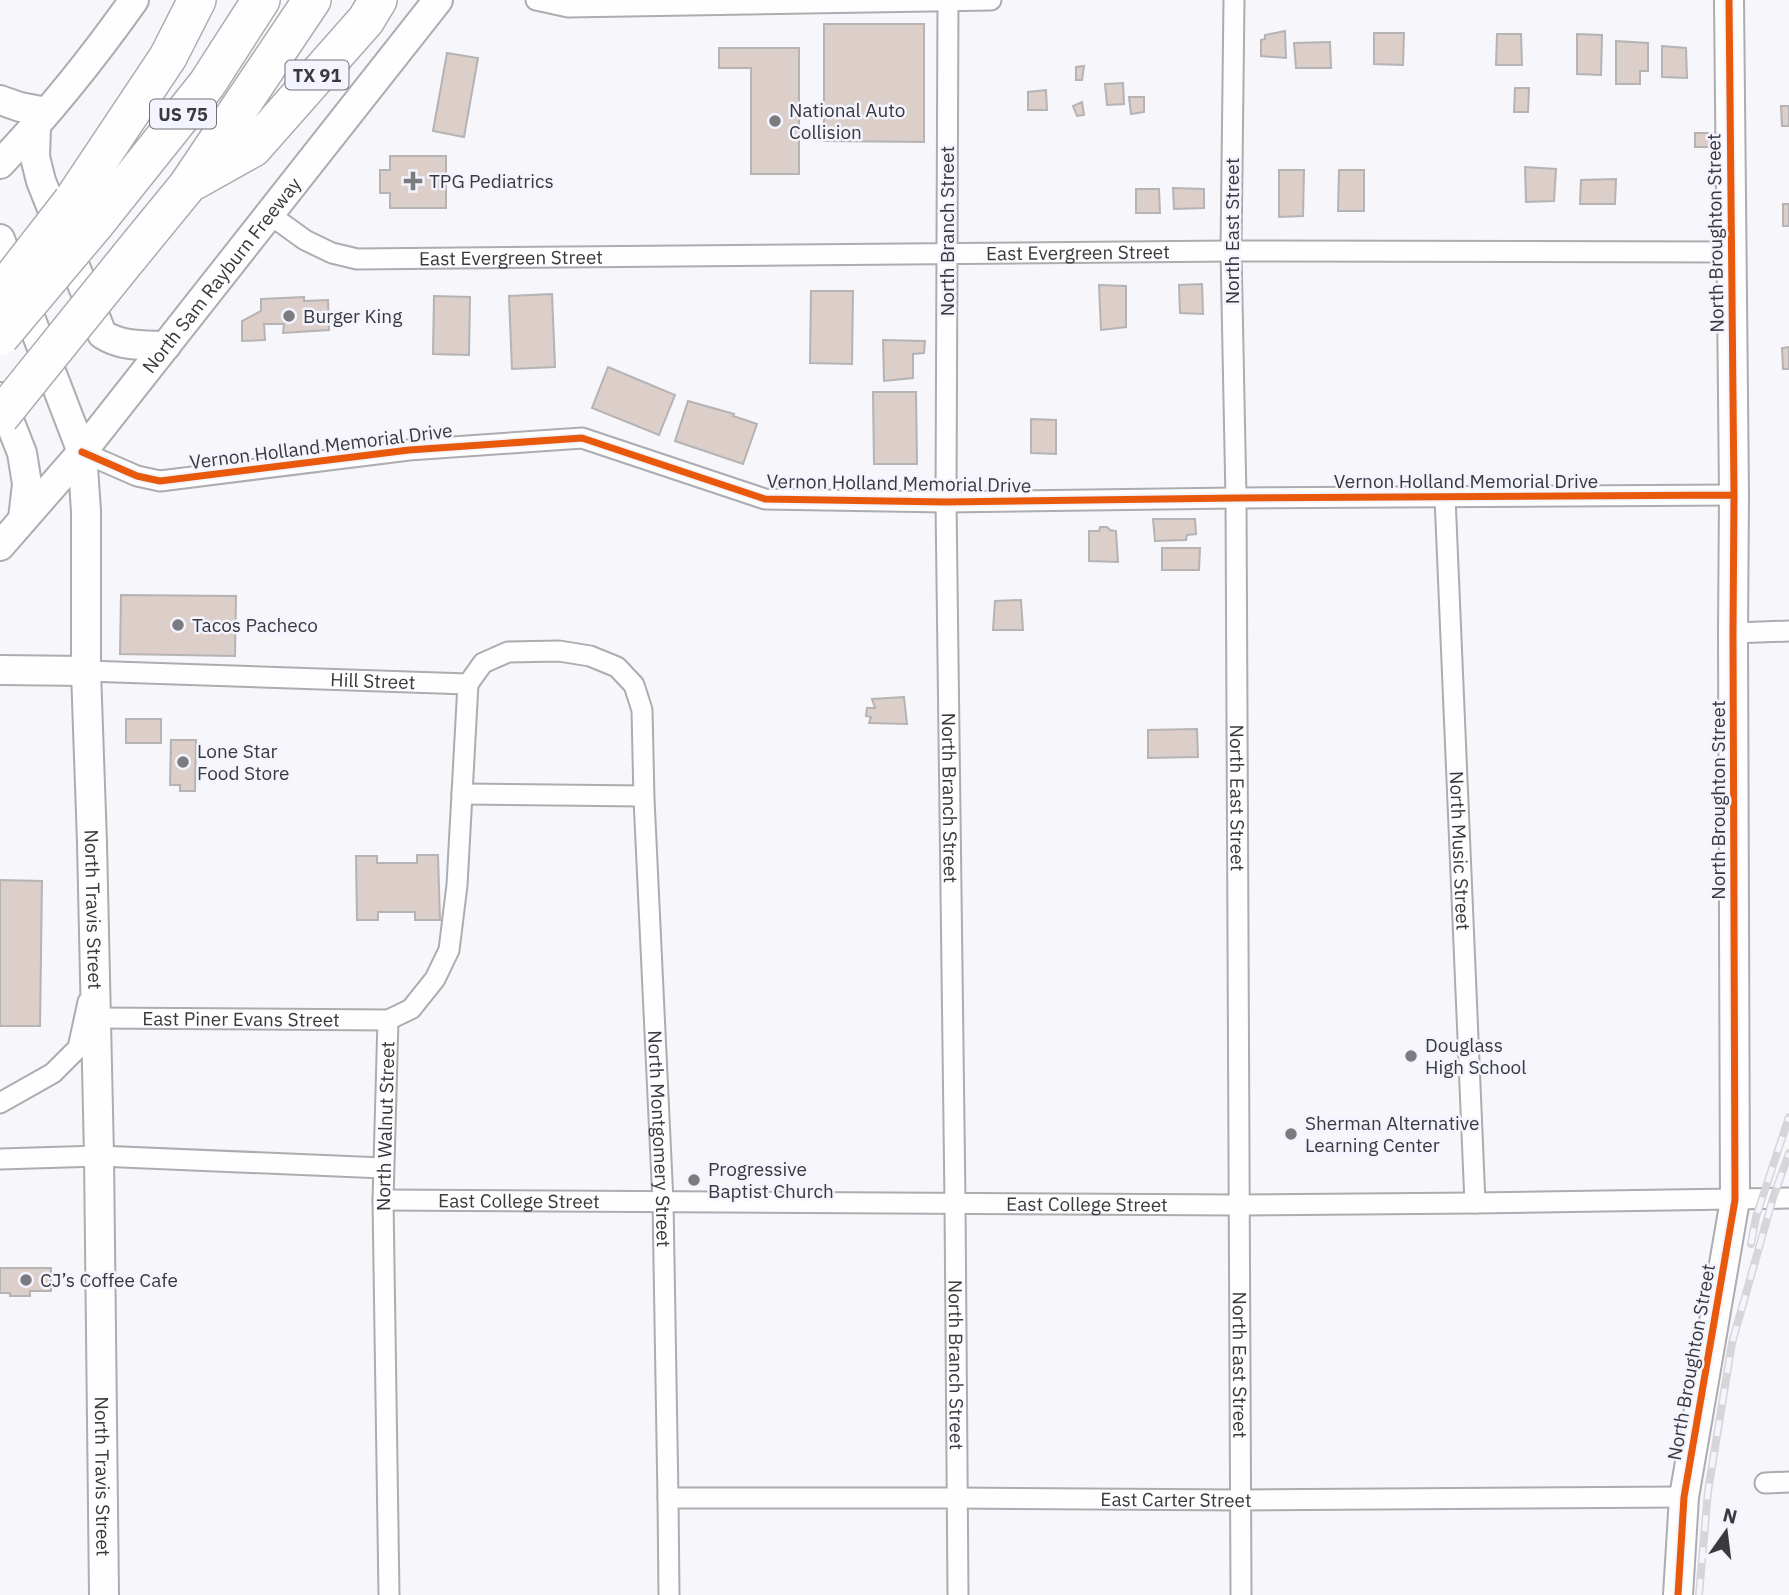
<svg xmlns="http://www.w3.org/2000/svg" width="1789" height="1595" viewBox="0 0 1789 1595" font-family="'IBM Plex Sans',sans-serif">
	<rect width="100%" height="100%" fill="#f6f6fb"/>
	<path fill="#dccec8" stroke="#b5b3b4" stroke-width="2" d="M824,24H924V142L824,141Z
		M1285,31L1286,58L1261,56V40L1265,39V35Z
		M1374,33H1404L1403,65L1374,64Z
		M1497,34H1521L1522,65H1496Z
		M1577,34L1602,35L1601,75L1577,74Z
		M1616,41L1648,43V71H1640V84H1616Z
		M1330,42L1331,68H1296L1294,43Z
		M1662,46L1686,48L1687,78L1662,77Z
		M719,48H799V174H751V68H719Z
		M447,53L478,58L464,137L433,131Z
		M1084,66L1082,80H1076V67Z
		M1123,83L1124,104L1107,105L1105,84Z
		M1515,88H1529L1528,112H1514Z
		M1046,90L1047,110H1028V92Z
		M1129,97H1144V112L1131,114Z
		M1082,102L1084,115L1077,116L1073,106Z
		M1781,106H1789V126H1782Z
		M1695,133H1710L1711,147H1695Z
		M390,156H446V208H390V193H380V170H390Z
		M1525,167L1556,169L1554,201L1526,202Z
		M1279,170H1304L1303,216L1279,217Z
		M1339,170H1364V211H1338Z
		M1616,179L1615,204H1580L1581,180Z
		M1173,188L1204,189V208L1174,209Z
		M1136,189H1159L1160,213H1136Z
		M1783,204H1789V226H1783Z
		M1202,284L1203,314L1180,313L1179,285Z
		M1099,285L1126,286V327L1101,330Z
		M811,291H853L852,364L810,363Z
		M552,294L555,367L512,369L509,296Z
		M434,296L470,297L469,355L433,354Z
		M304,297V301L328,300L329,330L283,333L284,324H264L265,340L242,341V321L261,311V299Z
		M883,340L925,341L924,353L913,354V378L884,381Z
		M1789,347V369H1783L1782,348Z
		M608,367L675,395L659,435L592,408Z
		M873,392H916L917,464H874Z
		M688,401L734,414L733,416L757,424L743,464L675,441Z
		M1031,419L1056,420V454L1031,453Z
		M1153,519H1195L1196,534L1187,535L1186,540L1155,541Z
		M1100,527H1107L1110,530L1116,531L1118,562L1089,561V531H1099Z
		M1162,548H1200L1199,570H1162Z
		M121,595L236,596L235,656L120,654Z
		M1021,600L1023,630H993L995,601Z
		M904,697L907,724L869,723L871,717L866,716L867,708H875L872,699Z
		M126,719H161V743H126Z
		M1197,729L1198,757L1148,758V730Z
		M171,740H196L195,791H180V785H170Z
		M417,855H438L440,920H415V912H378V920H357L356,856H377V863H417Z
		M0,880L42,881L40,1026H0Z
		M0,1268H51V1291H30V1296H10V1293H0Z"/>
	<g fill="none" stroke-linecap="round" stroke-linejoin="round">
		<defs>
			<g id="street">
				<path d="M536,0L568,7L991,0"/>
				<path id="s1" d="M948,0L946,502L955,1202L958,1595"/>
				<path id="s2" d="M1234,0L1231,251L1236,498L1241,1595"/>
				<path id="s3" d="M269,214L305,240L332,253L357,259L1231,251L1731,252"/>
				<path d="M82,452L137,476L160,481L409,450L582,438L765,499L946,502L1236,498L1734,495"/>
				<path id="s4" d="M1445,497L1475,1203"/>
				<path d="M1733,633L1789,631"/>
				<path id="s5" d="M86,671L468,684L483,663L508,652L559,651L590,656L617,667L634,685L642,710L644,799L663,1202L668,1498L669,1595"/>
				<path d="M462,794L643,796"/>
				<path id="s6" d="M96,1018L388,1020"/>
				<path d="M0,1103L53,1073L78,1048L88,1002"/>
				<path d="M0,1159L99,1156L383,1168"/>
				<path id="s7" d="M383,1200L1239,1205L1475,1203L1789,1198"/>
				<path d="M1765,1483L1789,1482"/>
				<path id="s8" d="M668,1498H956L1239,1500L1684,1497"/>
				<path id="s9" d="M389,1595L383,1200L388,1020L411,1009L435,979L449,950L457,885L468,684"/>
			</g>
			<g id="secondary">
				<path d="M0,100L20,107L46,112"/>
				<path d="M36,126L35,157L41,181L102,334C122,347 143,345 166,346"/>
				<path d="M0,164C49,113 93,58 134,0"/>
				<path id="s10" d="M0,239L82,452L86,511V671L92,843L99,1156L104,1595"/>
				<path d="M0,397L22,453L27,484L23,519"/>
				<path id="s11" d="M0,546L82,452L438,0"/>
				<path d="M0,670L86,671"/>
				<path d="M1678,1595L1684,1497L1735,1200L1733,633L1734,495L1729,0"/>
			</g>
			<path id="highway" d="M194,181L253,148L366,20L378,0
				M72,201L168,57L197,0
				M96,223L207,84L261,0
				M129,257L187,186L312,0"/>
		</defs>
		<use href="#street" stroke="#acacb1" stroke-width="23"/>
		<use href="#secondary" stroke="#acacb1" stroke-width="32"/>
		<use href="#highway" stroke="#acacb1" stroke-width="40"/>
		<use href="#street" stroke="#fefefe" stroke-width="19"/>
		<use href="#secondary" stroke="#fefefe" stroke-width="28"/>
		<use href="#highway" stroke="#fefefe" stroke-width="37"/>
		<defs>
			<path id="rail" d="M1751,1244L1756,1217L1789,1117
				M1699,1595L1708,1491L1732,1343L1773,1198L1789,1153"/>
		</defs>
		<use href="#rail" stroke="#d6d6d8" stroke-width="8"/>
		<use href="#rail" stroke="#f3f4fe" stroke-width="5" stroke-dasharray="16" stroke-linecap="butt"/>
		<defs>
			<path id="highway-bridge" d="M0,294L72,201
				M0,337L96,223
				M0,417L129,257"/>
		</defs>
		<use href="#highway-bridge" stroke="#acacb1" stroke-width="40" stroke-linecap="butt"/>
		<use href="#highway-bridge" stroke="#fefefe" stroke-width="37"/>
		<defs>
			<path id="cycleway" d="M82,452L137,476L160,481L409,450L582,438L765,499L946,502L1236,498L1734,495
				M1678,1595L1684,1497L1735,1200L1733,633L1734,495L1729,0"/>
		</defs>
		<use href="#cycleway" stroke="#f3f4fe" stroke-width="11"/>
		<use href="#cycleway" stroke="#e8590c" stroke-width="7"/>
	</g>
	<g fill="#7b7b80" stroke="#f3f4fe" stroke-width="2.5">
		<circle cx="775" cy="121" r="7"/>
		<path d="M409.5 170.5h7v7h7v7h-7v7h-7v-7h-7v-7h7z"/>
		<circle cx="289" cy="316" r="7"/>
		<circle cx="178" cy="625" r="7"/>
		<circle cx="183" cy="762" r="7"/>
		<circle cx="1411" cy="1056" r="7"/>
		<circle cx="1291" cy="1134" r="7"/>
		<circle cx="694" cy="1180" r="7"/>
		<circle cx="26" cy="1280" r="7"/>
	</g>
	<g text-anchor="middle" dominant-baseline="central" stroke-width="5" stroke-linejoin="round" paint-order="stroke">
		<g fill="#f3f4fe" stroke="#717178" stroke-width="2">
			<rect x="285.5" y="60.5" width="63" height="29" rx="5"/>
			<rect x="150" y="99.5" width="66" height="29" rx="5"/>
		</g>
		<g font-size="18" font-weight="bold" fill="#39393e">
			<text x="317" y="75">TX 91</text>
			<text x="183" y="114">US 75</text>
		</g>
		<g font-size="19" fill="#39393e" stroke="#f3f4fe" text-anchor="start">
			<text x="789" y="110">National Auto<tspan x="789" dy="22">Collision</tspan></text>
			<text x="429" y="181">TPG Pediatrics</text>
			<text x="303" y="316">Burger King</text>
			<text x="192" y="625">Tacos Pacheco</text>
			<text x="197" y="751">Lone Star<tspan x="197" dy="22">Food Store</tspan></text>
			<text x="1425" y="1045">Douglass<tspan x="1425" dy="22">High School</tspan></text>
			<text x="1305" y="1123">Sherman Alternative<tspan x="1305" dy="22">Learning Center</tspan></text>
			<text x="708" y="1169">Progressive<tspan x="708" dy="22">Baptist Church</tspan></text>
			<text x="40" y="1280">CJ’s Coffee Cafe</text>
		</g>
		<g font-size="19" fill="#39393e" stroke="#f3f4fe">
			<text transform="translate(947 231) rotate(-90)">North Branch Street</text>
			<text transform="translate(1232 231) rotate(-90)">North East Street</text>
			<text transform="translate(1715 233) rotate(-91)">North Broughton Street</text>
			<text stroke="none"><textPath href="#s3" startOffset="821">East Evergreen Street</textPath></text>
			<text stroke="none"><textPath href="#s3" startOffset="254">East Evergreen Street</textPath></text>
			<text stroke="none"><textPath href="#s11" startOffset="350">North Sam Rayburn Freeway</textPath></text>
			<text transform="translate(321 446) rotate(-7)">Vernon Holland Memorial Drive</text>
			<text x="1466" y="481">Vernon Holland Memorial Drive</text>
			<text transform="translate(899 483) rotate(1)">Vernon Holland Memorial Drive</text>
			<text stroke="none"><textPath href="#s5" startOffset="287">Hill Street</textPath></text>
			<text stroke="none"><textPath href="#s2" startOffset="798">North East Street</textPath></text>
			<text stroke="none"><textPath href="#s1" startOffset="798">North Branch Street</textPath></text>
			<text transform="translate(1718 800) rotate(-90)">North Broughton Street</text>
			<text stroke="none"><textPath href="#s4" startOffset="354">North Music Street</textPath></text>
			<text stroke="none"><textPath href="#s10" startOffset="686">North Travis Street</textPath></text>
			<text stroke="none"><textPath href="#s6" startOffset="145">East Piner Evans Street</textPath></text>
			<text stroke="none"><textPath href="#s9" startOffset="469">North Walnut Street</textPath></text>
			<text stroke="none"><textPath href="#s5" startOffset="1027">North Montgomery Street</textPath></text>
			<text stroke="none"><textPath href="#s7" startOffset="136">East College Street</textPath></text>
			<text stroke="none"><textPath href="#s7" startOffset="704">East College Street</textPath></text>
			<text transform="translate(1691 1362) rotate(-80)">North Broughton Street</text>
			<text stroke="none"><textPath href="#s1" startOffset="1365">North Branch Street</textPath></text>
			<text stroke="none"><textPath href="#s2" startOffset="1365">North East Street</textPath></text>
			<text stroke="none"><textPath href="#s10" startOffset="1253">North Travis Street</textPath></text>
			<text stroke="none"><textPath href="#s8" startOffset="508">East Carter Street</textPath></text>
		</g>
	</g>
	<g transform="translate(1726 1532) rotate(14)" stroke="#f3f4fe" stroke-width="5" paint-order="stroke">
	<path d="M0-5L12 26L0 18L-12 26Z" fill="#39393e"/>
	<text y="-10" font-size="19" font-weight="bold" text-anchor="middle" fill="#39393e">N</text>
	</g>
</svg>
